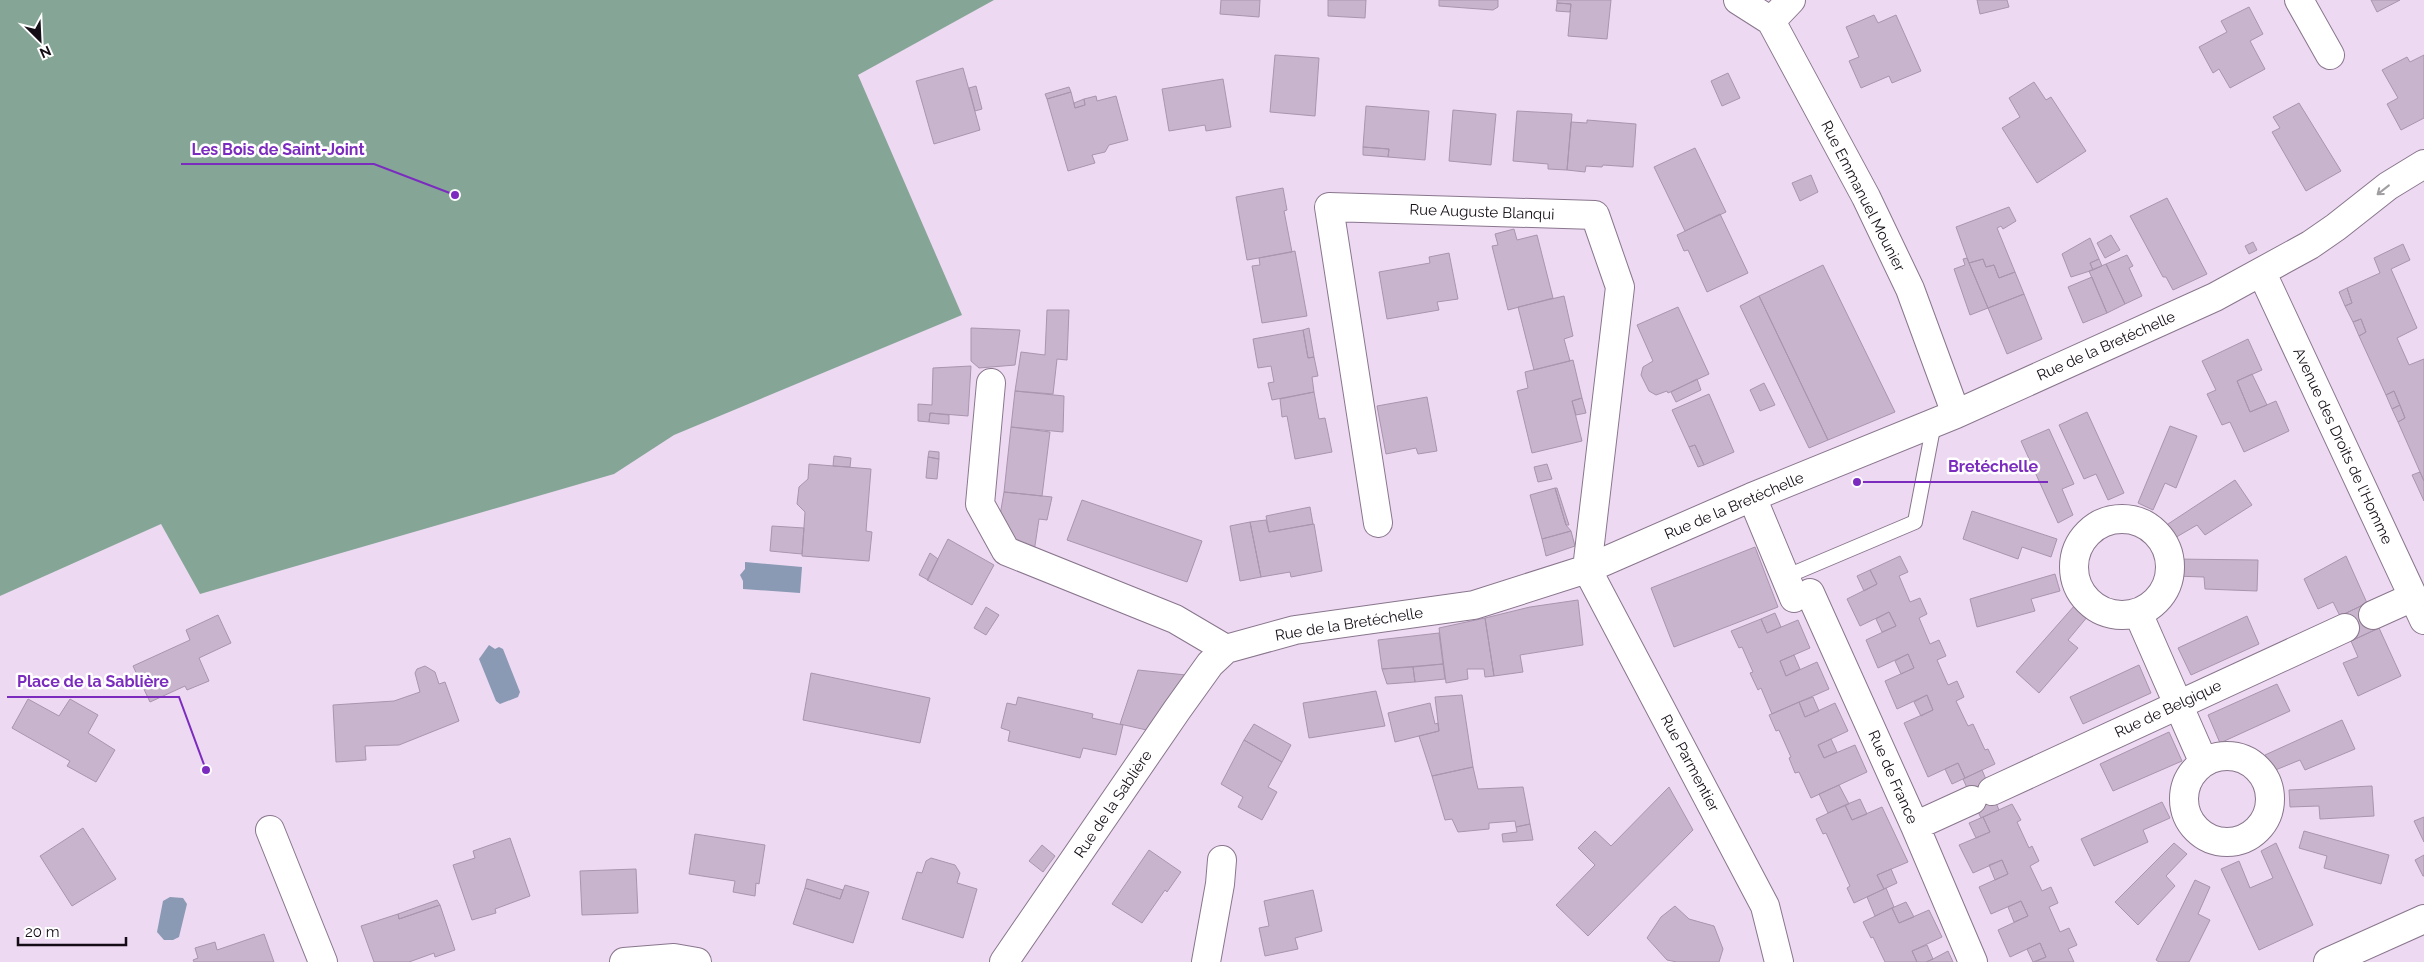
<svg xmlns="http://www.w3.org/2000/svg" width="2424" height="962" viewBox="0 0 2424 962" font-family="Raleway,sans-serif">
	<rect width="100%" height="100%" fill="#edd9f2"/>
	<path fill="#85a696" d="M0,0H994L858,75L962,315L674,435L614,474L200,594L161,524L0,596Z"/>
	<path fill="#8a99b4" d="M745,562L802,567L800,593L743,589V581L740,575L745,569Z
		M489,645L495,649L499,647L503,649L520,692L518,697L500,704L496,701L479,659Z
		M170,897L183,898L187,904L179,937L173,940H164L157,932L163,901Z"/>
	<path fill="#c8b4cc" stroke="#a995ad" d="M1221,0H1260L1259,17L1220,14Z
		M1328,0H1366L1365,18L1328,16Z
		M1439,0H1498V7L1493,10L1439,6Z
		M1557,0H1611L1607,39L1568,36L1571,4L1557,3Z
		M1977,0H2007L2009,7L1980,14Z
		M2371,0H2400L2377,12Z
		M1557,3L1571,4L1570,12L1556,11Z
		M2249,7L2263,34L2250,41L2265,69L2230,88L2219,69L2213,73L2199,47L2227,32L2221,21Z
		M1874,15L1878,23L1896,15L1921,71L1892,83L1889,76L1861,88L1849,61L1859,57L1846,27Z
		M1275,55L1319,58L1315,116L1270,112Z
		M2424,55V118L2401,130L2387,104L2398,98L2382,70L2407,57L2410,62Z
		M963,68L980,130L934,144L916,81Z
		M1728,73L1740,98L1722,106L1711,81Z
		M1223,79L1231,127L1206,131L1205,125L1169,131L1162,89Z
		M2034,82L2046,100L2051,97L2086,151L2037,183L2002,128L2020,117L2009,98Z
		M976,86L982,109L975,111L969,88Z
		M1069,87L1071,92L1047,99L1045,94Z
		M1071,92L1075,108L1085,105L1084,99L1096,96L1097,101L1116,96L1128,140L1109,145L1105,152L1092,155L1095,163L1068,171L1047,99Z
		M1084,99L1085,105L1075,108L1074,103Z
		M2299,103L2341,171L2306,191L2272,132L2280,128L2273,117Z
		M1366,106L1429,111L1425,160L1388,157L1389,149L1363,147Z
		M1453,110L1496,114L1491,165L1449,161Z
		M1517,111L1572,114L1567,170L1548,169V164L1513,161Z
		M1587,120L1636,124L1633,167L1603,165L1602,167L1586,166L1585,172L1567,170L1571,122L1587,123Z
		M1363,147L1389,149L1388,157L1363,155Z
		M1695,148L1726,212L1685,231L1654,167Z
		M1811,175L1818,192L1800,201L1792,183Z
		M1283,188L1287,210L1284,211L1292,252L1247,260L1236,197Z
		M2167,198L2207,274L2173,290L2166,277H2163L2130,216Z
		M2009,207L2016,221L2003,229L2001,226L1997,228L2015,272L1999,278L1994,265L1986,267L1983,259L1969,263L1956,227Z
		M1720,214L1748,273L1707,292L1688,250L1684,251L1677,235Z
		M1514,229L1517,240L1537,235L1553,298L1508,310L1492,246L1498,245L1495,234Z
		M2111,235L2120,250L2105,258L2097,243Z
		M2090,238L2099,259L2090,263L2093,270L2071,277L2062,254Z
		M2253,242L2257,250L2249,254L2245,246Z
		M2403,244L2410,260L2391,269L2417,328L2397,338L2409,365L2424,359V481L2398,422L2405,418L2394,391L2386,395L2359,336L2366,332L2361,319L2353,322L2345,306L2352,303L2347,288L2380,273L2374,258Z
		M1295,251L1307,316L1262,323L1252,266L1260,265L1259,258Z
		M1449,253L1458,299L1437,302L1439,310L1387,319L1379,272L1430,263L1429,257Z
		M2127,255L2133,266L2129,268L2142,296L2125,304L2106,264Z
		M1967,258L1988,308L1970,315L1954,269L1965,265L1963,259Z
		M1983,259L1986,267L1994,265L1999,278L2015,272L2024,294L1988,308L1969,263Z
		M2099,259L2102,266L2093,270L2090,263Z
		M2106,264L2125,304L2107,313L2089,271Z
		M1823,265L1895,412L1828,440L1759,296Z
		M2092,277L2107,313L2083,323L2068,287Z
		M2347,288L2352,303L2345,306L2339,292Z
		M2024,294L2042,339L2007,354L1988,308Z
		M1564,296L1573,336L1564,339L1570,361L1534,370L1518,307Z
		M1759,296L1828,440L1809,448L1740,306Z
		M1678,307L1709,374L1668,393L1667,391L1656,395L1649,391L1641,375L1643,367L1653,361L1637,325Z
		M1047,310H1069L1067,360L1057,359L1053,394L1015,391L1021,352L1045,355Z
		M2361,319L2366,332L2359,336L2353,322Z
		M971,328L1020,330L1015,365L979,368L971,361Z
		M1309,328L1314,357L1308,358L1303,330Z
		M1303,330L1308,358L1314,357L1318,376L1312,377L1314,392L1272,400L1268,383L1274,382L1271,366L1258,368L1253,339Z
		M2248,339L2262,370L2237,381L2250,412L2276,401L2289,431L2244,452L2230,422L2222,425L2207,394L2216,390L2202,361Z
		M1573,360L1582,398L1572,401L1582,441L1532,453L1517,391L1528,388L1525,372Z
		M971,366L968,416L930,413L929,422L918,421V404L932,405L933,368Z
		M2252,374L2267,405L2250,412L2237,381Z
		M1697,379L1701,390L1676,402L1671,392Z
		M1764,383L1775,405L1760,411L1750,390Z
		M1015,391L1064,396L1063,432L1011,427Z
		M2394,391L2400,405L2392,409L2386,395Z
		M1314,392L1319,419L1325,418L1332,452L1295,459L1287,416L1282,417L1280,399Z
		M1709,394L1734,452L1704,465L1695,445L1689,447L1672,410Z
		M1427,397L1437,451L1418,454L1416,448L1386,454L1377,406Z
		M1582,398L1586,413L1576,415L1572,401Z
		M2400,405L2405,418L2398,422L2392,409Z
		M2087,412L2124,493L2108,500L2096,474L2084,479L2059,425Z
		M930,413L949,415V424L929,422Z
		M2170,426L2197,436L2176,488L2165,483L2153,510L2138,503Z
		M1011,427L1050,432L1042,496L1004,492Z
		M2049,429L2074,484L2062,489L2073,515L2058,523L2021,441Z
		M1695,445L1704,465L1698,467L1689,447Z
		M929,451L939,452V459L928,457Z
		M834,456L851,458L850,467L833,466Z
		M928,457L939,459L937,479L926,478Z
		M809,464L871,469L866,531L872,532L869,561L802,556L805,512L797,504L799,487L808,479Z
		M1547,464L1552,479L1538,482L1534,467Z
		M2420,472L2424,481V501L2412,475Z
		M2235,480L2252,505L2205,535L2197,525L2173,539L2165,526Z
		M1555,488L1566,525L1571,531L1542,539L1530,495Z
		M1555,488H1557L1569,525H1566Z
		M1004,492L1052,497L1047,520L1039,519L1034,552L998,527Z
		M1082,500L1202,541L1187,582L1067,540Z
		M1310,507L1313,524L1269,532L1266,516Z
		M1972,511L2057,539L2051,557L2022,547L2018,559L1963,539Z
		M1266,520L1269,532L1314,524L1322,571L1291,577L1290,572L1261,577L1250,522Z
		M1250,522L1261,577L1240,581L1230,526Z
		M772,526L804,528L802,554L770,551Z
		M1571,531L1575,546L1546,556L1542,539Z
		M948,539L994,565L972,605L927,580Z
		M1755,547L1778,607L1674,647L1651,588Z
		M930,553L938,559L928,580L919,575Z
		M1900,556L1908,572L1899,576L1910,602L1920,598L1927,614L1919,618L1930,644L1939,640L1946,656L1937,660L1948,685L1957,681L1964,697L1956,701L1968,726L1973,724L1985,750L1988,749L1995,764L1965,778L1958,763L1928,777L1904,723L1933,710L1927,695L1897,709L1885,681L1914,668L1908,654L1878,668L1866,640L1896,626L1889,612L1860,626L1847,599L1877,584L1870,570Z
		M2346,556L2367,603L2340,616L2333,602L2318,609L2304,579Z
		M2174,559L2258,560L2257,591L2205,589L2204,577L2174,576Z
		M1870,570L1877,584L1864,591L1857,576Z
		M2055,574L2060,591L2031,599L2035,611L1977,627L1970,599Z
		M1578,600L1583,645L1520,655L1523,672L1494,676L1485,618L1530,607Z
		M2367,603L2379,628L2351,641L2340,616Z
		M2075,605L2088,616L2068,640L2078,648L2039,693L2016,672Z
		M986,607L999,615L986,635L974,628Z
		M1889,612L1896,626L1882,632L1876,619Z
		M1775,613L1781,627L1767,633L1761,619Z
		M218,615L231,643L199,658L209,681L187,690L185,686L150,702L133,666L190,640L186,630Z
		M2247,616L2259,644L2191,675L2178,648Z
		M1485,618L1494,676L1485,677L1484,669H1467L1468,679L1446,683L1439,628Z
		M1761,619L1767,633L1798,620L1810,648L1780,661L1786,676L1817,662L1829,689L1772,714L1761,688L1758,690L1750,673L1753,672L1742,647L1739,648L1731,631Z
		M2379,628L2401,676L2358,696L2343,663L2358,657L2351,641Z
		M1439,633L1443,664L1382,669L1378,640Z
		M1908,654L1914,668L1901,674L1895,661Z
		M1794,655L1800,669L1786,676L1780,661Z
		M1443,664L1445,679L1415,682L1413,667Z
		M2139,665L2151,693L2083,724L2070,697Z
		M425,666L435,672L439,684L445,682L459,721L399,745L365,746L366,760L336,762L333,705L394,701L420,692L415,673L417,669Z
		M1413,667L1415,682L1387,684L1382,669Z
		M1138,670L1186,675L1151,731L1120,724Z
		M811,673L930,698L920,743L803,720Z
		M2277,684L2290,711L2220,743L2208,715Z
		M1376,691L1385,726L1309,738L1303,703Z
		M1462,695L1473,767L1432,776L1419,736L1439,731L1435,697Z
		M1927,695L1933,710L1921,716L1914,702Z
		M1018,697L1093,714L1092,718L1123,725L1116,755L1083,748L1080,758L1008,741L1010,731L1001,728L1007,703L1016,705Z
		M1813,697L1819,711L1805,717L1799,702Z
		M28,699L59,716L70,699L98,715L88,733L115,750L96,782L67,766L70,761L12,728Z
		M1799,702L1805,717L1835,703L1848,731L1818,745L1824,758L1855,745L1867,772L1811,798L1799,772L1795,773L1789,758L1791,757L1779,730L1776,731L1769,715Z
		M1430,703L1435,724L1438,723L1439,731L1395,742L1388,713Z
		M2342,720L2355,749L2305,770L2300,760L2273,771L2265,755Z
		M1254,724L1291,745L1282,762L1244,740Z
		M2169,732L2182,761L2113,791L2100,764Z
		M1831,739L1837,752L1824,758L1818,745Z
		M1244,740L1282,762L1268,787L1277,792L1262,820L1238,807L1243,797L1221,784Z
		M1958,763L1965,778L1952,784L1945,769Z
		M1473,767L1478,789L1523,787L1530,824L1516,827L1515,821L1489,823V829L1458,832L1452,819L1445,820L1432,776Z
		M1982,770L1999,810L1981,818L1963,779Z
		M1839,785L1849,804L1828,813L1819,794Z
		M2372,786L2374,816L2320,819L2319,806L2290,807L2289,790Z
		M1669,787L1693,830L1588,936L1556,905L1595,865L1578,848L1595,831L1611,846Z
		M1860,799L1867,814L1852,820L1845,805Z
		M2162,802L2170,818L2143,830L2148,842L2094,866L2081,839Z
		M2012,804L2021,820L2017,822L2029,848L2032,846L2039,861L2030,866L2042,891L2051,887L2058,903L2049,907L2060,932L2069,928L2077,945L2068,949L2074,962H2035L2046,957L2040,943L2010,957L1998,930L2028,916L2021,901L1991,914L1979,887L2008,874L2002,860L1973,873L1959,845L1990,832L1983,817Z
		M1845,805L1852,820L1882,807L1908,862L1877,875L1884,889L1854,903L1847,888L1850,886L1826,833L1823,834L1816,819Z
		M1983,817L1990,832L1976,838L1969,823Z
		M2424,817V842L2414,821Z
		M1530,824L1533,840L1503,842L1502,834L1517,832L1516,827Z
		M83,828L116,879L72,906L40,856Z
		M2304,831L2389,855L2381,884L2324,868L2327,856L2299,848Z
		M695,834L765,845L759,884L756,883L755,896L733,892L735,881L689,874Z
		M510,838L530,896L495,909L496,913L472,920L453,865L475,858L473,851Z
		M2174,843L2187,854L2166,876L2175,886L2138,925L2115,902Z
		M2276,843L2313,925L2259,950L2221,869L2239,861L2250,888L2273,878L2261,851Z
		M1042,845L1055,856L1043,872L1029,861Z
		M1149,850L1181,872L1167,892L1165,890L1142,923L1112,904Z
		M2424,855V876H2423L2415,860Z
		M931,858L955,865L960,873L957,883L977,889L963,938L902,919L917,872L922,873L926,861Z
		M2002,860L2008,874L1995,880L1989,865Z
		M636,869L638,913L582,915L580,871Z
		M1891,869L1897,883L1884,889L1877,875Z
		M807,879L843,890L840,899L805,888Z
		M2195,880L2210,887L2198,914L2210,920L2189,962H2159L2156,960Z
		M845,885L869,892L853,943L793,924L805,888L840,899Z
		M1886,888L1894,907L1875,916L1867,897Z
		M1313,890L1322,931L1295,938L1298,949L1265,956L1259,928L1269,926L1264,901Z
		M437,900L440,905L399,919L398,914Z
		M2021,901L2028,916L2014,922L2008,907Z
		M1906,902L1914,917L1899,923L1892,908Z
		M440,905L455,950L435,957L434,953L409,962H374L361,926L398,914L399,919Z
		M1675,906L1689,919L1714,926L1723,949L1719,962H1677L1667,960L1647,938L1661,917Z
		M1892,908L1899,923L1929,910L1942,937L1912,951L1917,962H1885L1873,937L1871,938L1863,922Z
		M264,934L274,962H194L193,960L198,958L195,948L215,942L217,950Z
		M2040,943L2046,957L2033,962L2027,949Z
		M1927,945L1933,959L1926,962H1917L1912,951Z
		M1948,951L1953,962H1926L1933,959Z"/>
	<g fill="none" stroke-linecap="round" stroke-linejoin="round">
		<defs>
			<path id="service" d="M1785,577L1915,522L1934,423"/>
			<path id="minor" d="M1738,0L1771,21L1866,197L1910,289L1956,414
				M2299,0L2330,55
				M1771,21L1791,0
				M2262,273L2424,620
				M991,383L980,504L1006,551L1175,619L1226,649L1295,630L1474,605L1587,569L1752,497L1956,414L2215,297L2310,245L2336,227L2388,186L2424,164
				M1752,497L1794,598
				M2074 567a48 48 0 1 1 96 0a48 48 0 1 1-96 0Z
				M1378,523L1329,207L1595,215L1620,287L1587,569
				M1587,569L1765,906L1779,962
				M1810,593L1915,826L1973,962
				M2138,613L2203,761
				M2373,615L2413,597
				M2184 799a43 43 0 1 1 86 0a43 43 0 1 1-86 0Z
				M1992,791L2345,628
				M1915,826L1972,800
				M270,830L323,962
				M624,962L674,958L697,962
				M1004,962L1177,710L1210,664L1226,649
				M1206,962L1220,884L1222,860
				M2328,962L2424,919"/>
		</defs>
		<use href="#service" stroke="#89768d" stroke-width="16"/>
		<use href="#minor" stroke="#89768d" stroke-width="30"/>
		<use href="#service" stroke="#fff" stroke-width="14"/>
		<use href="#minor" stroke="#fff" stroke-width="28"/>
	</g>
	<defs><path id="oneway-shaft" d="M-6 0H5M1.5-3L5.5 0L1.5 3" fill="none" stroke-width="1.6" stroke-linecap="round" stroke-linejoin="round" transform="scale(1.25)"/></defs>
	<use stroke="#a19ea1" href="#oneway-shaft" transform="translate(2383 190) rotate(142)"/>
	<g text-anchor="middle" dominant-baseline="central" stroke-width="5" stroke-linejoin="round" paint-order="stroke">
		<g font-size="15" fill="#140d15" stroke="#fff">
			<text transform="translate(1863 196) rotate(63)">Rue Emmanuel Mounier</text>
			<text transform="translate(1482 212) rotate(2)">Rue Auguste Blanqui</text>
			<text transform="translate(2106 346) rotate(-24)">Rue de la Bretéchelle</text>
			<text transform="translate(2343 446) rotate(65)">Avenue des Droits de l'Homme</text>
			<text transform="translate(1734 506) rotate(-23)">Rue de la Bretéchelle</text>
			<text transform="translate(1349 624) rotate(-9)">Rue de la Bretéchelle</text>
			<text transform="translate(2168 709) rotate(-25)">Rue de Belgique</text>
			<text transform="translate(1690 763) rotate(62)">Rue Parmentier</text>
			<text transform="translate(1893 777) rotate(66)">Rue de France</text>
			<text transform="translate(1113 804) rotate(-56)">Rue de la Sablière</text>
		</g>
	</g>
	<path fill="none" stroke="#7b2cbf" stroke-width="2" d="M455 195L374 164H181M1857 482L1938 482H2048M206 770L179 697H7"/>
	<g fill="#7b2cbf" stroke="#fff" stroke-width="2">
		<circle cx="455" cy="195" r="5"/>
		<circle cx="1857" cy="482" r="5"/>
		<circle cx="206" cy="770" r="5"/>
	</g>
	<g font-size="16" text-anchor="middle" font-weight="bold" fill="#7b2cbf" stroke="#fff" stroke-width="5" stroke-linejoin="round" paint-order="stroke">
		<text x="278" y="155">Les Bois de Saint-Joint</text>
		<text x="1993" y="472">Bretéchelle</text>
		<text x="93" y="687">Place de la Sablière</text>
	</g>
	<g transform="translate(40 40) rotate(156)" stroke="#ffffff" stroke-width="4" paint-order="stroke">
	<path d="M0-4L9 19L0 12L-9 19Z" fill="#140d15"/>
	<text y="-8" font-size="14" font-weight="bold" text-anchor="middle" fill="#140d15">N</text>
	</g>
	<path d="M18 937v8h108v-8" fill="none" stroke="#140d15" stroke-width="2.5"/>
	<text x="25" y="937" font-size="15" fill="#140d15" stroke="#ffffff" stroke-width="4" paint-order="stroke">20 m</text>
</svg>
